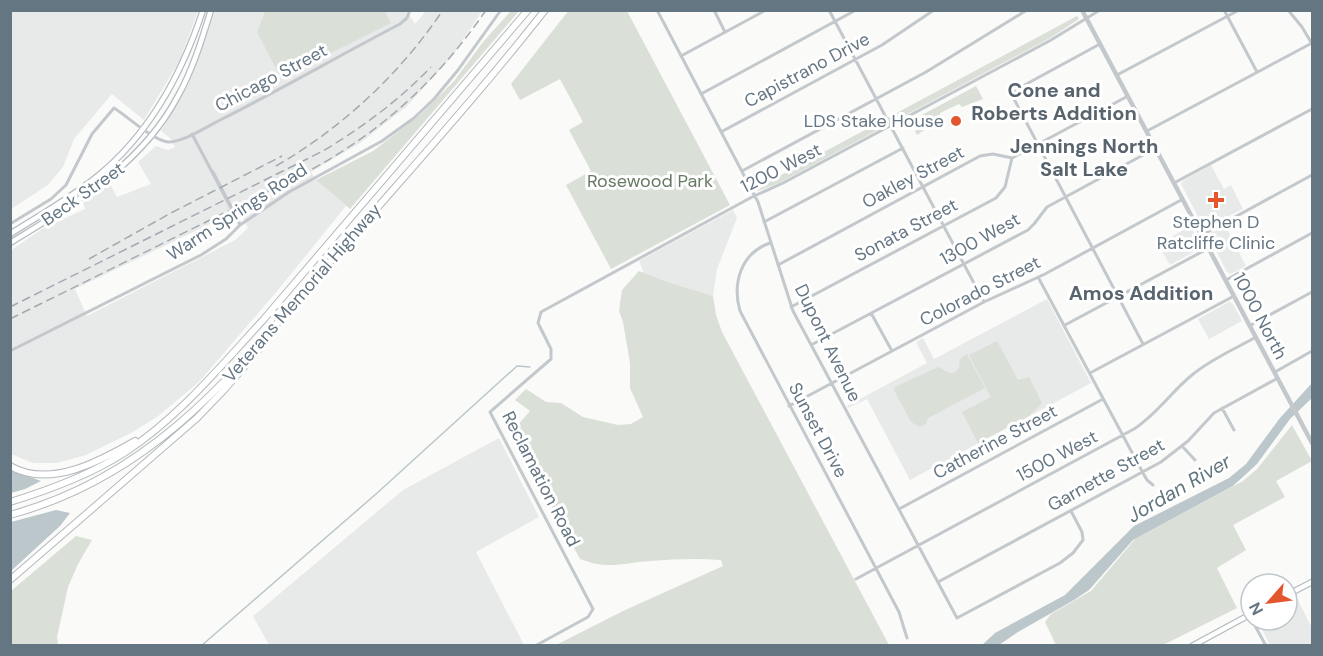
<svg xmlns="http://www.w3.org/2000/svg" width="1323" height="656" viewBox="0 0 1323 656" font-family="'DM Sans',sans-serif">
	<rect width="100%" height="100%" fill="#fafaf8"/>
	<path fill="#e8e9e9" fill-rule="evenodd" d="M11,10L198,11L180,60L144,120L112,94L74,139L63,167L48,185L11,209Z
		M215,11H265L257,32L390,21L385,11H406L415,24L426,11H482L453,55L406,107L360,143L311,172L316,180L346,206L278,290L199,382L157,417L131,433L86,455L57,463H33L11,454L10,251L42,229L85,209L83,202L110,184L117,197L151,184L138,162L156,146L168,150L175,147L170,138L161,131L190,80ZM239,210L248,228L235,240L87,316L75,289Z
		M1211,165L1224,189L1231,185L1243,209L1206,228L1203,226L1181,184L1184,180Z
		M733,210L737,218L717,269L713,296L668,282L644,273L639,261Z
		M1225,225L1246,266L1231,274L1227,272L1209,237L1210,233Z
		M1191,226L1201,248L1170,265L1158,244Z
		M1047,299L1091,383L910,480L867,399L848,408L847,406L927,363L916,342L923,338L934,359Z
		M1229,302L1233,304L1242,321L1209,339L1198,319Z
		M499,438L539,517L476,552L524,645H269L253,616L403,490Z
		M1297,598L1312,628V645H1270L1257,620H1287V603Z"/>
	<path fill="#dadfd7" d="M569,10L627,11L730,205L611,269L566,185L591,171L569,130L583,122L560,79L520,100L511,84Z
		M265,11H385L391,23L281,78L257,32Z
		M511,11H519L350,209L316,180L373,151L420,115L454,81L483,42Z
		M1077,16L1079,19L1050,38L779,183L758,191L757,188Z
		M976,86L983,99L962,107L959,104L940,113V119L917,135L915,131L924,127L918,117Z
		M639,271L668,282L713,296L716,315L722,332L889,645H556L623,611L723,566L721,560C697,558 674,559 650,561C622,563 608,570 580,559L520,449L516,427L530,411L515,400L526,389L546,402L561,403L583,417L618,425L631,424L643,417L630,388V363L623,322L619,311L622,290Z
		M997,341L1018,380L1029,377L1042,403L1029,416L978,443L962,412L991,397L969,355Z
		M967,354L985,388L928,418L926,424L920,427L911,422L894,390L895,387L938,367C946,370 951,379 959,368L960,359Z
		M1292,425L1312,461L1276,481L1285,497L1233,525L1246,550L1217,568L1237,608L1163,645H1056L1045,622L1051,614L1091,591L1135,539L1243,481L1257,469Z
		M76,536L92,540L78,564L68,587L57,637L58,645H11V591Z"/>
	<path fill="#bbc7cb" d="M1312,383V398L1290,419L1257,464L1233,486L1133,540L1089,590L1074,600L1018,632L999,645L981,646L995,633L1065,595L1134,526L1229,478L1246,464L1280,418Z
		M11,470L41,481L25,489L11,493Z
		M56,510L70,513L60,526L11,571V522Z"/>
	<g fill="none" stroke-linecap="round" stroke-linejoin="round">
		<path stroke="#bbc7cb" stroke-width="1.5" d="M201,646L376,494L517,366L530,367"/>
		<defs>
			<path id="secondary" d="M10,234C40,215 71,198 99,175C151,132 182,74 203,10
				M10,243C75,203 141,166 178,96C193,69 202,39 211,10
				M1287,595L1312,582
				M1192,646L1251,614"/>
			<path id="motorway" d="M10,466C50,489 100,461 135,441
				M10,502C49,490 90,475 124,453C178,418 221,366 264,319L528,10
				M10,515C168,472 248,354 350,239C416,163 483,89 545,10
				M10,580L197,418L224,390L268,339"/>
		</defs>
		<use href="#secondary" stroke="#b3babf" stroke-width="7"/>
		<use href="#motorway" stroke="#b4b9bd" stroke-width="8"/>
		<path stroke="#c3c8cc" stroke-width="3" d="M657,10L758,202L793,311L957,618L1060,563L1073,553L1083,540L1082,532L1071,511
			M714,10L725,32
			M829,10L984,302
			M1224,10L1257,72
			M1288,10L1302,27L1312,44
			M1100,44L1019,88L1014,93L1013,97L1143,344
			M681,56L766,10
			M1117,75L1239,10
			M701,94L856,10
			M1147,131L1312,43
			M721,132L882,45L934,10
			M192,134L240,225
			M742,171L926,72L1027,10
			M213,172L239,222
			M1174,183L1312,109
			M764,222L903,148
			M10,224L51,199L66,185L92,134L114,108C127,116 154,141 168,142C184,142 208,126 222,119C282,89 340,55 400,24L407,18L410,10
			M1202,235L1312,175
			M770,243C741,253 732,283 740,311L899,612L907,638
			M778,265L980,156L993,154L1012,158L1128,96
			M1038,277L1143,473L1147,480L1153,485
			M1226,280L1312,233
			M791,307L996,198L1005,187L1012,158
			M871,313L892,351
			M1065,325L1209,248
			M1251,325L1312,292
			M811,345L1028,230L1034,224L1047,207L1156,148
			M10,351L201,255L226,239L240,225L289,192L382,141L414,118L434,99L458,70L501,10
			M1275,372L1312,351
			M1090,373L1234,296
			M789,406L984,302L1045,274L1183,199
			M1222,408L1234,430
			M1182,446L1195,460
			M899,509L1103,399
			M856,579L1134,429C1157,414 1171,392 1192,375C1211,359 1235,349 1256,337
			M938,582L1161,462L1188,441L1214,413L1278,378
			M1252,620L1266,646
			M535,646L588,617L593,609L490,412L551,359V349L538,323L541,312L752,197L783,183L1051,40L1100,10"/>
		<path stroke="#c3c8cc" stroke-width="4.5" d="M1082,10L1312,443"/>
		<use href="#secondary" stroke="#fff" stroke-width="4.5"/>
		<use href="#motorway" stroke="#fff" stroke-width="6"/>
		<path stroke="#a2aab0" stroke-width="1.5" stroke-dasharray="9 4.5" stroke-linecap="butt" d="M276,166C342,128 400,74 443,10
			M89,259L169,214L282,156
			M10,307L323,151C363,127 398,101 431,67
			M10,319L299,176C376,137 437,82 486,10"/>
	</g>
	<g fill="#e4572e" stroke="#fff" stroke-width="2">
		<circle cx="956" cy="121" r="6"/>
		<path d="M1213 191h6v6h6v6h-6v6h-6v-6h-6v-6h6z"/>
	</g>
	<g text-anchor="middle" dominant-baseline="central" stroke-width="6" stroke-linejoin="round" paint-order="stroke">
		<g font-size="18" fill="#657683" stroke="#fff">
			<text transform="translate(807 70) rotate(-28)">Capistrano Drive</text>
			<text transform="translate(271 78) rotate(-28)">Chicago Street</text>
			<text transform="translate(781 168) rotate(-27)">1200 West</text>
			<text transform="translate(913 177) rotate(-28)">Oakley Street</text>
			<text transform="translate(83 194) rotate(-35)">Beck Street</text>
			<text transform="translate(237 212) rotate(-33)">Warm Springs Road</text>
			<text transform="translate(906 230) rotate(-28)">Sonata Street</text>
			<text transform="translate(980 239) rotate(-29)">1300 West</text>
			<text transform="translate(980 291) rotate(-27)">Colorado Street</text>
			<text transform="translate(302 293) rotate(-49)">Veterans Memorial Highway</text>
			<text transform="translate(1260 316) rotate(62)">1000 North</text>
			<text transform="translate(828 343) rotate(64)">Dupont Avenue</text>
			<text transform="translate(818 430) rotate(62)">Sunset Drive</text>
			<text transform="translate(995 442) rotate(-28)">Catherine Street</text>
			<text transform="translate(1057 456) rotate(-28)">1500 West</text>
			<text transform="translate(1106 475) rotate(-29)">Garnette Street</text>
			<text transform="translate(541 479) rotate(63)">Reclamation Road</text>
		</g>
		<g font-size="18" fill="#657683" stroke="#fff" text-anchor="end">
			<text x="944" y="121">LDS Stake House</text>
			<text x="1216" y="222" text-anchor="middle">Stephen D<tspan x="1216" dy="21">Ratcliffe Clinic</tspan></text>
		</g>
		<g font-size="18" fill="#687a64" stroke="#fff">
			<text x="650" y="181">Rosewood Park</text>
		</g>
		<g font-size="20" font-weight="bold" fill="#57646e" stroke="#fff">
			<text x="1054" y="90">Cone and<tspan x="1054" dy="23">Roberts Addition</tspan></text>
			<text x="1084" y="146">Jennings North<tspan x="1084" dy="23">Salt Lake</tspan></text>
			<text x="1141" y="293">Amos Addition</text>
		</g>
		<g font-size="20" font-style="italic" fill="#60757c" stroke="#fff">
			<text transform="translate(1179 488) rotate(-30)">Jordan River</text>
		</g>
	</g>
	<rect width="1323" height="656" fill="none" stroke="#657683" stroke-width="24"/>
	<g transform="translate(1269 602) rotate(242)"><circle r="28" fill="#ffffff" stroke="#c1c8cd" stroke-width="1.5"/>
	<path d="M0-4.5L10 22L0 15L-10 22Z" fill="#e4572e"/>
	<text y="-9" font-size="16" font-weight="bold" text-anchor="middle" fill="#657683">N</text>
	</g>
</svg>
